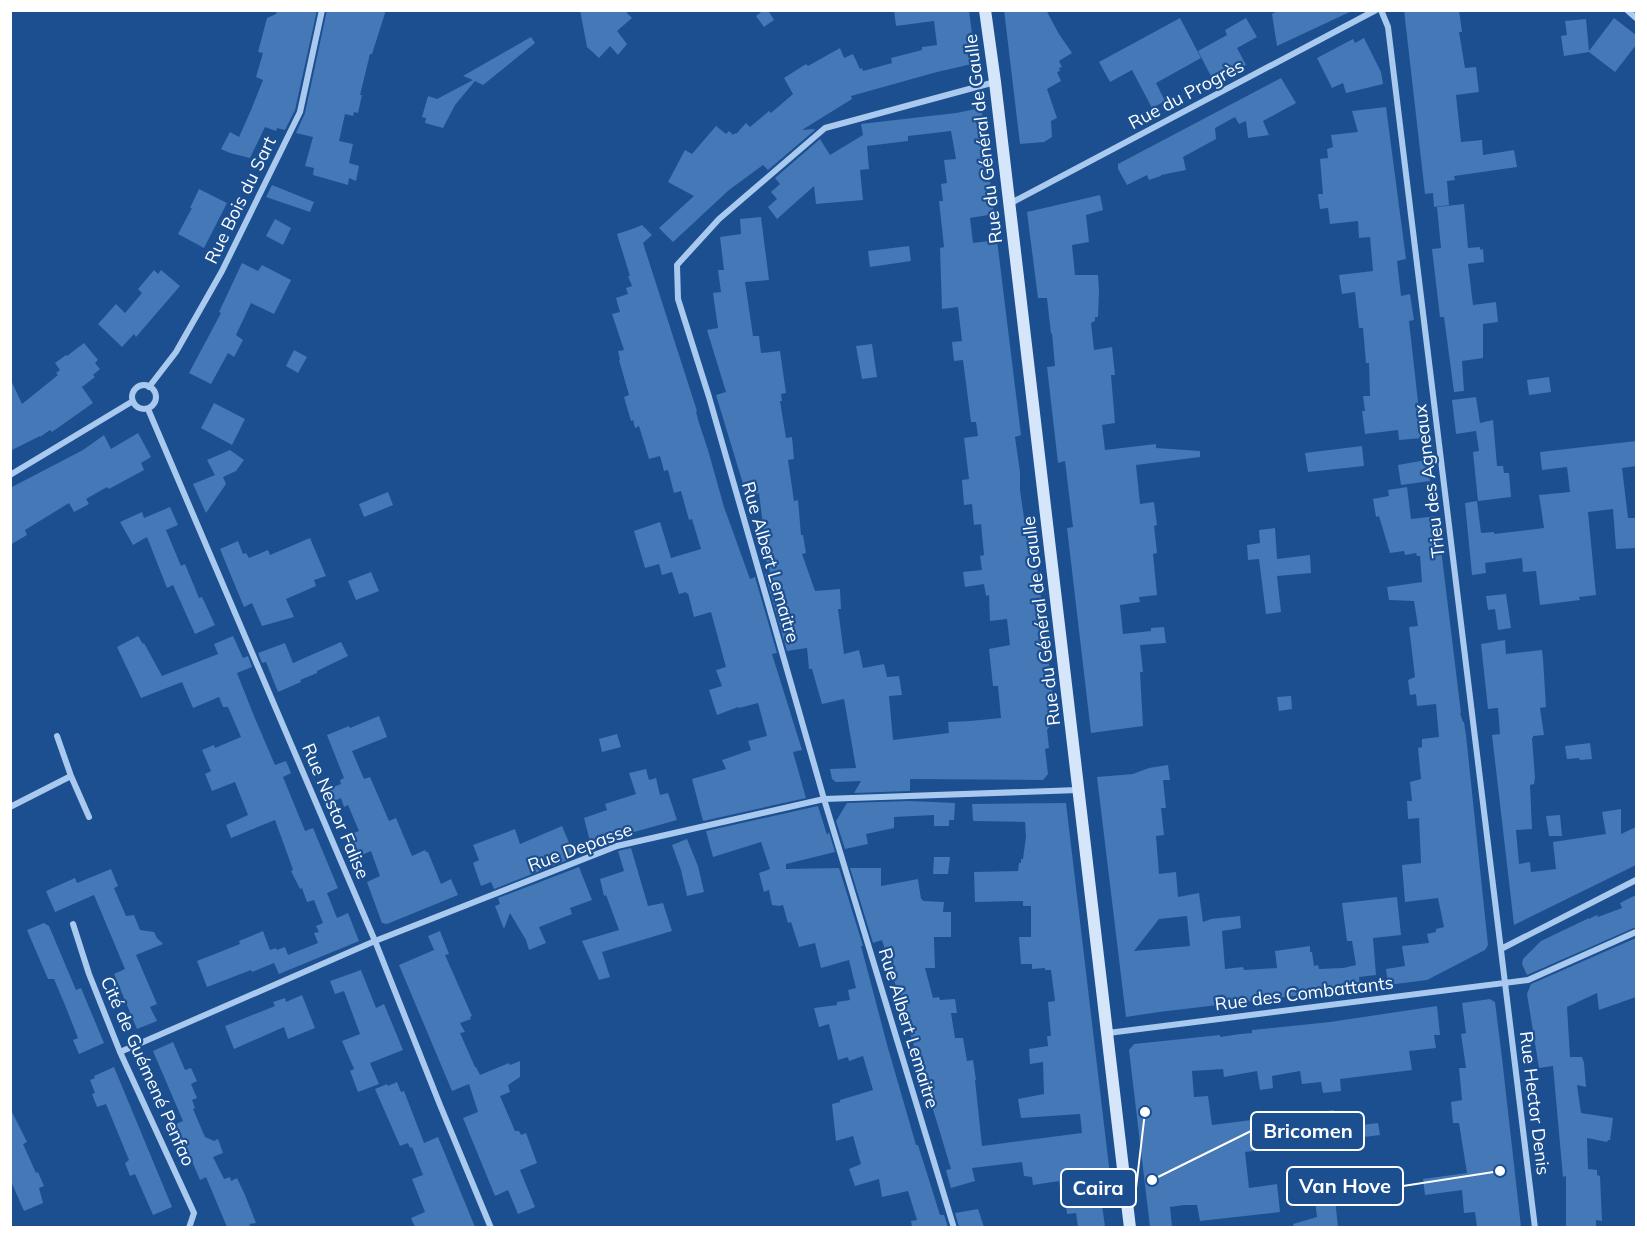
<svg xmlns="http://www.w3.org/2000/svg" width="1647" height="1238" viewBox="0 0 1647 1238" font-family="Mulish,sans-serif">
	<rect width="100%" height="100%" fill="#1b4f8f"/>
	<path fill="#4478b7" fill-rule="evenodd" d="M277,10H317L295,110L285,130L277,128L276,131L265,127L250,158L230,153L221,149L230,132L239,137L251,110L263,80L256,77L263,53L258,52L267,18L276,14Z
		M327,10H386L372,54H370L360,95H362L358,113L354,112L353,116L345,114L339,141L353,144L349,163L359,166L356,181L349,178L348,185L313,175L314,168L305,166L313,137L296,133L305,113Z
		M580,10H624L632,18L617,31L627,44L618,55L610,46L599,58L587,47Z
		M764,10H768L774,20L764,27L756,16Z
		M894,10H969L975,58L972,64L937,72L851,96L852,99L802,130L814,129L815,130L768,170L763,165L729,190L673,242L659,228L694,196L668,182L685,150L692,154L716,126L726,134L729,131L733,135L735,133L736,134L746,123L750,127L769,111L771,113L793,94L784,78L806,64L808,66L840,48L844,58L853,54L860,69L862,68L863,71L892,63L891,58L922,50V47L937,45L934,21L896,26Z
		M1004,10H1046L1059,34L1072,53L1059,61L1062,67L1059,68L1060,71L1057,72L1061,81L1047,89L1057,118L1051,121L1052,137L1044,142L1020,144Z
		M1279,10H1354L1277,46L1272,14Z
		M1404,10H1459L1462,32H1459L1465,68L1476,67L1479,92L1456,95L1461,142L1482,140L1483,155L1514,150L1517,167L1454,176L1455,180L1447,181L1449,205L1434,207L1433,193L1425,194Z
		M1180,18L1201,58L1156,83L1165,101L1152,108L1132,70L1110,82L1099,62Z
		M1246,18L1257,37L1237,48L1246,65L1214,82L1198,51L1227,35L1225,30Z
		M1614,18L1636,35V45L1615,72L1589,52L1564,56L1561,36L1567,35L1565,21L1586,19L1589,51Z
		M531,37L535,43L483,85L475,81L455,105L443,128L425,123L426,118L422,117L428,96L437,99L473,80L463,76Z
		M1364,38L1381,72L1383,84L1346,93L1343,83L1332,88L1317,58L1353,39L1355,43Z
		M1281,78L1296,103L1263,121L1269,135L1248,138L1246,121L1239,124L1235,117L1215,128L1216,139L1183,157L1186,170L1161,175V176L1149,180L1147,175L1127,185L1118,169V164Z
		M1386,107L1406,259L1397,261L1401,296L1410,294L1414,320L1409,321L1422,438L1399,440L1398,430L1365,434L1362,411H1365L1363,396H1370L1369,363H1366L1363,328H1359L1355,292L1342,294L1339,275L1373,271L1370,237L1359,238L1358,221L1330,224L1328,208L1320,209L1318,194H1323L1320,159L1328,158L1327,149L1333,147L1331,135L1358,132L1352,111Z
		M976,109L982,113L994,214L970,218L973,243L997,240L1021,435L1015,437L1020,472V490L1024,518L1031,517L1055,712V720L1047,730L1049,748L1045,749L1048,774L1043,780L910,779V791L854,793L861,781L836,782L832,779L830,769L856,768L844,699L822,704L812,669H809L807,648L787,651L765,574L770,572L758,535L764,534L759,493L747,497L716,395L726,392L707,330L718,328L713,293L721,292L718,270H724L720,237L741,234L740,219L761,217L769,280L745,282L753,336H759L761,353L780,351L786,393L781,394L782,401H780L786,438L792,437L794,459L788,460L794,501L798,500L801,535H803L806,553L802,554L815,591L840,589L841,609H838L844,654L859,650L863,668L884,664L887,677L899,676L902,695L889,696L893,740L949,733L948,722L970,721L1001,718L998,686H993L989,649L1010,645L1007,619L990,621L989,595L986,596L984,584L965,587L963,572L982,570L980,556L984,555L981,524L974,525L972,504L964,505L962,480L969,479L964,438L978,436L976,422H971L963,360L954,361L952,342L962,341L958,307L942,309L940,248L944,247L939,201H943L941,184L947,183L944,160L956,159L951,131L908,136V141L867,146L869,169L860,170L863,200L816,204L814,186L777,219L768,207L777,199L771,192L780,184L775,178L820,139L830,155L863,135L861,124L956,113Z
		M272,185L314,202L310,212L266,197Z
		M199,189L227,203L204,248L178,234L192,208H190Z
		M1100,195L1103,210L1086,215L1089,242L1072,245L1075,275H1098L1099,290L1098,317H1095V321L1091,323L1094,350L1112,347L1115,375H1111L1115,423L1102,425L1105,450L1156,444V448L1200,451V457L1136,465L1140,504L1154,502L1157,525L1154,526L1157,553L1153,554L1157,595L1139,597L1140,602L1120,605L1123,634L1151,631V628L1164,627L1166,643L1140,645L1143,672H1140L1143,726L1091,733L1067,528L1073,527L1065,461L1058,463L1047,367L1055,366L1052,333L1051,334L1047,298H1038L1027,212Z
		M1464,204L1468,248L1480,247V250L1483,249L1484,262L1468,264L1473,305L1496,302L1498,322L1483,324V358L1462,361L1464,391L1454,392L1444,317H1440L1432,249L1441,248L1437,207Z
		M275,219L291,228L283,245L266,236Z
		M642,225L652,235L643,243L697,411L696,412L699,423L708,450L724,507L750,579L755,577L777,653L772,654L802,750L793,752L806,798L703,821L692,779L726,769L722,760L751,750L748,741L767,736L758,703L739,708L738,707L717,715L709,690L722,686L716,670L726,667L711,612L694,617L688,593L686,594V592L679,594L672,572L662,575L659,564L645,568L634,531L660,522L671,558L701,549L692,519L689,520L681,491L674,493L668,470L664,471L660,456L649,459L639,426L635,428L633,420L631,421L624,397L629,395L619,360H620L618,351L624,350L612,314L620,312L616,298L628,294L626,288L632,286L628,276H630L617,234L635,228Z
		M909,246L911,261L870,267L868,251Z
		M242,263L258,271L262,265L291,280L274,314L251,303L236,335L243,340L234,357L228,353L211,384L189,373L221,313L219,312Z
		M154,270L158,274L161,270L180,286L136,337L134,334L122,347L98,324L116,304L125,313L142,293L138,289Z
		M84,343L98,360L95,363L100,369L93,375L95,377L82,387L93,403L52,432L50,430L40,437V436L10,451V378L22,404L58,375L56,373L60,370L55,363L66,355L67,356Z
		M872,344L877,377L862,379L856,346Z
		M294,350L307,357L298,373L286,366Z
		M1549,377L1551,392L1529,395L1527,380Z
		M1476,397L1480,423L1493,420L1497,466H1503L1504,473H1509L1511,497L1478,501L1473,452L1479,451L1476,431L1456,434L1452,400Z
		M214,403L245,419L232,445L201,428Z
		M138,433L151,457L141,463L144,470L109,489L107,487L86,499L89,504L74,512L69,503L25,530L27,535L10,545V488L83,450L104,435L111,449Z
		M1636,441V466L1622,468L1628,518H1635L1636,548L1616,549L1613,509L1588,512L1596,595L1579,597L1580,600L1540,605L1536,571L1523,572L1522,558L1485,563L1486,573L1472,575L1465,503L1477,501L1481,533L1494,532V534L1544,528L1539,495L1570,492L1567,467L1542,470L1540,452Z
		M1362,446L1364,466L1308,472L1305,453Z
		M230,450L244,460L236,471L223,477L226,484L206,513L193,484L215,475L207,460Z
		M1426,460L1430,481L1401,485L1398,465Z
		M1407,487L1411,519L1437,516L1461,713H1460L1463,722H1464L1466,735L1488,945L1485,950L1427,980L1388,985L1386,969L1405,966L1402,946L1429,943L1427,934L1436,932V929L1444,927L1438,898L1405,902L1402,865L1421,863L1419,818L1408,819L1407,801H1412L1410,782L1421,779L1418,748L1422,747V739L1439,737L1436,704L1417,706L1416,694L1410,695L1408,680L1415,677L1409,627L1418,626L1414,601L1389,600L1387,587L1422,582L1420,556H1417L1416,553L1405,555L1404,551L1390,553L1379,516L1376,517L1373,499L1389,496L1388,490Z
		M388,492L393,505L364,517L359,504Z
		M170,507L178,525L166,530L181,566L185,564L199,598L202,597L215,625L195,634L173,585L167,588L147,537L133,545L120,522L142,512L144,518Z
		M1275,528L1277,559L1310,555L1311,573L1277,576L1281,612L1266,614L1259,559L1248,560L1247,545L1260,543L1259,530Z
		M310,538L326,576L314,580L316,586L286,599L294,617L262,626L252,603L244,607L220,549L238,541L243,554L246,553L249,558L268,550L270,555Z
		M371,572L379,591L356,600L348,581Z
		M1506,594L1511,628L1498,630L1495,609L1488,610L1486,596Z
		M138,636L143,644L144,643L162,676L218,654L214,644L233,636L243,658L248,656L252,667L237,673L254,716L275,765L286,761L291,773L283,777L305,831L313,828L338,888L327,893L337,918L348,913L359,941L279,974L274,963L252,972L251,970L207,987L197,961L240,944L239,941L263,931L270,950L276,948L277,950L285,947L288,955L318,943L314,933L319,932L316,926L323,923L314,900L307,902L302,888L300,889L291,871L293,870L291,864L275,820L231,838L226,825L248,815L235,782L212,791L205,774L211,771L202,750L214,745L215,748L241,737L228,707H223L219,697L193,708L182,682L141,698L117,647Z
		M1505,640L1506,654L1542,650L1543,659L1546,707L1540,708L1544,735L1533,736V738H1532L1535,778L1534,784L1530,785L1532,829L1516,830L1519,864L1530,862L1531,872L1556,869L1553,842L1606,834L1602,812L1621,809V834L1636,827V865L1514,925L1492,735L1500,734L1498,708L1488,709L1481,644Z
		M341,642L348,656L317,671V673L300,680L301,682L278,692L266,662L262,663L258,653L285,643L293,663Z
		M1291,696L1292,709L1279,711L1277,697Z
		M379,716L387,737L352,751L364,779L370,777L389,821L396,818L412,856L425,850L426,852H428L441,884L451,879L458,895L387,924L382,923L367,882L380,876L371,851L357,857L348,835L359,831L348,805L344,807L341,798L325,805L320,792L341,784L340,780L344,778L327,735L349,726L350,728Z
		M617,734L621,747L602,752L599,739Z
		M1590,743L1592,759L1580,760L1579,758L1567,759L1565,746Z
		M1168,765L1170,780H1163L1166,808H1161L1164,835L1156,836L1159,874L1176,872L1178,897L1199,893L1203,922L1211,919L1240,916L1241,928L1222,931L1225,969L1243,967L1244,970L1277,968L1275,951L1310,946V952H1312L1314,966L1318,965L1319,969L1343,968L1356,965L1352,941H1347L1342,903L1397,897L1401,935L1373,938L1376,975L1359,977L1360,988L1159,1012L1126,1017L1097,777L1133,774L1149,768ZM1187,916L1190,946L1134,951L1159,919Z
		M646,769L649,780L656,778L660,795L668,793L677,820L627,834L628,838L615,841L614,838L591,845L584,818L607,810L605,804L636,794L629,773Z
		M910,801L955,803L954,820H949V826H934V815L894,817V828L866,834L868,844L845,849L836,821L847,803Z
		M1066,803L1110,1175L1098,1176L1105,1227H1078L1076,1213L1067,1214L1065,1195H1061L1059,1181L1033,1185L1032,1177L1024,1176L1022,1162L972,1168L975,1181L951,1188L946,1170L951,1169L882,940L873,943L850,868H881V886L918,879L921,899L923,900V901L944,902L943,912H951V937H934L935,968H925L933,998L939,997L940,1000L955,999L957,1013H951L955,1038H963L967,1061L973,1060L976,1080H975L982,1146L1082,1133L1080,1114L1021,1118L1018,1099L1044,1094L1043,1062L1030,1064L1029,1049L1048,1046L1047,1036H1051L1048,1002L1055,1001L1051,970H1045V968L1032,969V964H1021L1019,937H1031V906H1023V901L975,902L974,872L1018,871L1019,863H1021V859H1023L1026,837L1025,822L974,821L973,820L972,804Z
		M818,806L827,835L829,832L835,852L786,864V869L839,868L863,946H861L888,1048L916,1145H918L940,1215H944L948,1227H912L911,1221L917,1220L908,1191L882,1197L879,1179L855,1186L849,1169L861,1164L853,1136L836,1141L832,1104L840,1102V1100L873,1090L863,1056L849,1061L848,1057L838,1060L829,1024L819,1027L814,1008L837,1005V1002L850,1000L848,990L856,988L849,960L821,968L815,943L799,947L791,922L788,923L783,905L779,906L772,905L769,890L764,892L759,873L770,869L761,842L713,857L706,831Z
		M1560,815L1562,836H1549L1546,816Z
		M562,826L575,857L494,889L491,882L481,886L473,863L479,860L473,845L515,829L520,844Z
		M687,839L698,866L704,892L687,896L681,870L672,845Z
		M631,848L648,906L663,903L672,931L602,952L610,977L599,980L582,941L619,930L606,895L604,896L600,879L624,871L618,851Z
		M934,857H950L948,874H933Z
		M579,867L592,900L570,908L572,914L539,927L546,943L529,950L526,940L510,913L504,929L495,906L500,904L498,898Z
		M111,869L118,886L114,888L126,916L134,915L140,930L154,932L157,938L163,944L136,955L157,1004L150,1007L157,1021L137,1029L114,974L125,969L94,895L55,912L46,891L75,878L77,883Z
		M1636,895V927L1527,975L1522,964L1523,959L1541,941L1589,918V919L1597,915L1598,917L1622,908L1620,903Z
		M44,923L49,926L76,990L81,988L104,1043L79,1054L73,1040L78,1038L67,1010L54,979H48L27,930Z
		M440,931L449,954L445,955L472,1016L470,1017L471,1019L460,1023L465,1032L460,1033L475,1067H476L480,1075L509,1063L510,1065L520,1061V1077L508,1085L510,1092L500,1096L515,1131H519L521,1135L526,1133L537,1163L520,1170L535,1207L518,1214L508,1190L495,1196L463,1118L478,1112L469,1084L452,1091L399,965L434,950L428,936Z
		M1636,938V997L1599,1010L1597,993L1567,1007L1570,1057H1582L1584,1063L1586,1087L1577,1085L1581,1113L1613,1118L1610,1140H1608L1607,1142L1587,1138L1588,1169L1597,1170V1175L1600,1176L1602,1221L1596,1220V1227H1566V1176L1563,1177L1553,1066L1539,1068L1527,994L1531,984Z
		M361,970L376,1008L384,1004L403,1050L370,1063L379,1084L358,1092L350,1071L354,1069L342,1041L360,1034L344,991L335,994L330,981Z
		M302,995L315,1028L288,1039L284,1027L234,1049L225,1026L275,1006L273,1002L285,998L286,1002Z
		M1490,999L1495,1002L1502,1058L1521,1227H1477L1475,1212L1464,1213L1462,1190L1425,1195L1423,1179L1467,1173L1459,1123H1453L1451,1102L1462,1100L1459,1068H1466L1461,1034L1466,1033L1462,1003Z
		M1437,1006L1440,1035H1434L1436,1048L1409,1051L1412,1070L1340,1079L1341,1091L1323,1093L1321,1082L1302,1084L1300,1071L1272,1076L1273,1088L1260,1090L1257,1071L1224,1077L1223,1069L1192,1071L1194,1097L1208,1096L1212,1125L1334,1110L1337,1140L1245,1152L1249,1188L1277,1184L1280,1212L1200,1221L1197,1205H1184L1170,1207L1172,1227H1150L1129,1050L1134,1044L1220,1035V1037L1240,1034L1252,1033V1030L1330,1022Z
		M173,1042L185,1070L191,1068L197,1081L191,1084L197,1098L192,1100L195,1108L193,1109L205,1137L214,1141L218,1139L223,1153L213,1157L224,1179L230,1177L231,1181L237,1178L245,1195L256,1223L249,1224L251,1227H227L206,1177L200,1180L176,1124L183,1121L153,1051Z
		M114,1067L172,1207L153,1215L135,1174L130,1176L125,1163L129,1160L106,1104L97,1107L92,1094L95,1093L90,1080L95,1078L94,1076Z
		M397,1082L401,1092L404,1091L424,1143L438,1137L475,1227H415L411,1218L425,1212L412,1179L423,1175L412,1147L410,1148L408,1143L400,1146L375,1089L387,1084L388,1086Z
		M10,1108L27,1142L23,1144L36,1173L38,1172L44,1186L39,1188L43,1203L24,1211L10,1179Z
		M1378,1123L1380,1135L1364,1137L1362,1125Z
		M1333,1180L1338,1227H1294L1293,1224L1317,1217L1313,1183Z
		M978,1209L984,1227H959L955,1213Z"/>
	<g fill="none" stroke-linecap="round" stroke-linejoin="round">
		<path stroke="#a9c9ee" stroke-width="6" d="M1381,10L1388,27L1535,1228
			M1627,10L1636,18
			M1009,204L1376,10
			M132 397a12 12 0 1 1 24 0a12 12 0 1 1-24 0Z
			M149,387L176,352L222,271L300,112L322,10
			M148,409L375,941L440,1105L491,1228
			M10,475L133,401
			M57,736L71,776
			M10,807L71,776L89,817
			M73,924L89,974L120,1052L194,1213L189,1228
			M1501,949L1636,880
			M1108,1033L1528,980L1636,932
			M120,1052L375,941L617,846L824,799L1078,790
			M954,1228L824,799L709,397L678,299L677,265L719,219L825,128L995,82"/>
		<path stroke="#d6e6fa" stroke-width="12" d="M985,10L995,82L1130,1228"/>
	</g>
	<g text-anchor="middle" dominant-baseline="central" stroke-width="4.5" stroke-linejoin="round" paint-order="stroke">
		<g font-size="18" fill="#fff" stroke="#1b4f8f">
			<text transform="translate(1186 94) rotate(-28)">Rue du Progrès</text>
			<text transform="translate(983 139) rotate(-97)">Rue du Général de Gaulle</text>
			<text transform="translate(240 200) rotate(-64)">Rue Bois du Sart</text>
			<text transform="translate(1429 481) rotate(-97)">Trieu des Agneaux</text>
			<text transform="translate(771 562) rotate(74)">Rue Albert Lemaitre</text>
			<text transform="translate(1041 621) rotate(-97)">Rue du Général de Gaulle</text>
			<text transform="translate(336 811) rotate(67)">Rue Nestor Falise</text>
			<text transform="translate(580 847) rotate(-20)">Rue Depasse</text>
			<text transform="translate(1304 993) rotate(-7)">Rue des Combattants</text>
			<text transform="translate(909 1028) rotate(73)">Rue Albert Lemaitre</text>
			<text transform="translate(148 1071) rotate(66)">Cité de Guémené Penfao</text>
			<text transform="translate(1535 1103) rotate(83)">Rue Hector Denis</text>
		</g>
	</g>
	<path fill="none" stroke="#fff" stroke-width="2" d="M1152 1180L1251 1131M1500 1171L1403 1186M1145 1112L1136 1188"/>
	<g fill="#fff" stroke="#1b4f8f" stroke-width="2">
		<circle cx="1152" cy="1180" r="6"/>
		<circle cx="1500" cy="1171" r="6"/>
		<circle cx="1145" cy="1112" r="6"/>
	</g>
	<g fill="#1b4f8f" stroke="#fff" stroke-width="2">
		<rect x="1251" y="1112" width="113" height="38" rx="6"/>
		<rect x="1287" y="1167" width="116" height="38" rx="6"/>
		<rect x="1061" y="1169" width="75" height="38" rx="6"/>
	</g>
	<g font-size="20" text-anchor="middle" font-weight="bold" fill="#fff">
		<text x="1308" y="1138">Bricomen</text>
		<text x="1345" y="1193">Van Hove</text>
		<text x="1098" y="1195">Caira</text>
	</g>
	<rect width="1647" height="1238" fill="none" stroke="#ffffff" stroke-width="24"/>
</svg>
